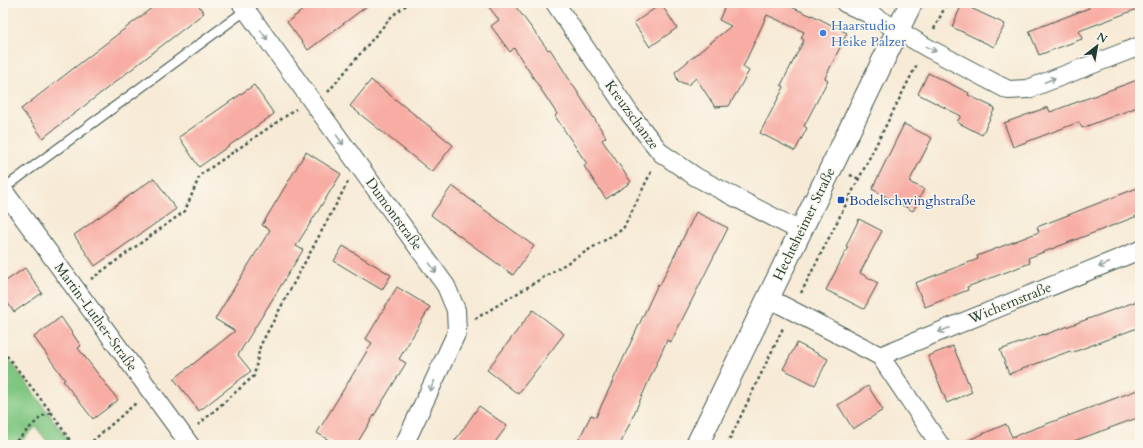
<svg xmlns="http://www.w3.org/2000/svg" width="1143" height="448" viewBox="0 0 1143 448" font-family="Cardo,serif">
	<rect width="100%" height="100%" fill="#fbf7ec"/>
	<filter id="ink" filterUnits="userSpaceOnUse"><feTurbulence type="fractalNoise" baseFrequency=".025" numOctaves="2"/><feDisplacementMap in="SourceGraphic" scale="8" xChannelSelector="R" yChannelSelector="G"/><feConvolveMatrix kernelMatrix="1 2 1 2 8 2 1 2 1" color-interpolation-filters="sRGB"/></filter>
	<filter id="wash" filterUnits="userSpaceOnUse"><feTurbulence type="fractalNoise" baseFrequency=".012" numOctaves="4" result="noise"/><feDisplacementMap in="SourceGraphic" scale="16" xChannelSelector="R" yChannelSelector="G"/><feGaussianBlur stdDeviation="0.9" result="paint"/><feColorMatrix in="noise" values="0 0 0 0 0 0 0 0 0 0 0 0 0 0 0 0 0 1.4 0 .05"/><feComposite in="paint" operator="in"/></filter>
	<g filter="url(#wash)">
		<rect width="100%" height="100%" fill="#f7ead6"/>
		<path fill="#7fc681" stroke="#4f825a" d="M3,351L72,445H50L36,427L18,445H3Z"/>
		<g id="blocks">
			<path fill="#f8ada4" d="M158,3H197L204,13L43,138L21,109Z
				M312,3H371L308,50L287,22Z
				M486,3H513L548,50L550,49L606,137L602,140L631,182L606,199L584,166L587,164L555,116L557,114L514,48L510,52L491,26L499,20Z
				M739,3H782L812,16V15L847,33L825,78L828,80L804,126L807,128L795,151L760,133L784,87L781,85L804,40L801,38L804,32L767,15L743,67L749,71L729,106L715,107L696,78L688,85L678,81L675,72L731,26L719,20L726,4L736,8Z
				M1087,3H1140V8L1079,31L1082,39L1039,55L1029,31L1089,8Z
				M661,4L677,28L650,47L634,23Z
				M962,4L1005,24L994,47L952,27Z
				M928,73L969,93L968,95L995,108L982,135L957,122L961,116L918,94Z
				M1140,79V106L1082,128L1079,122L1013,147L1004,123L1048,107L1050,112Z
				M371,80L453,145L432,172L350,106Z
				M254,85L274,114L199,167L179,137Z
				M904,124L932,138L909,182L924,189L913,211L872,189Z
				M306,152L341,174L296,246L303,250L238,355L251,371L199,411L174,379L235,331L215,319L270,230L262,225Z
				M154,178L176,209L95,266L74,235Z
				M452,186L534,246L513,275L431,215Z
				M1140,187V215L1028,258L1030,263L967,287L968,290L925,307L915,283L978,259L977,256L1039,232L1037,227Z
				M696,212L728,228L671,342L667,340L620,445H576L591,415L596,417L658,284L660,285Z
				M859,219L882,231L860,273L878,283L864,309L826,290L848,247L846,246Z
				M343,246L391,275L382,290L334,261Z
				M25,268L42,293L14,312L3,296V283Z
				M397,287L430,307L399,359L406,363L356,445H337L317,433L372,343L366,339Z
				M1140,300V327L1071,353L1070,351L1009,374L1000,350L1044,334V335Z
				M533,310L564,334L518,394L487,370Z
				M61,317L81,346L78,348L118,400L93,419L63,381L65,380L34,337Z
				M797,343L828,359L815,385L783,369Z
				M953,346L972,392L947,403L928,356Z
				M868,386L883,410L853,429L838,405Z
				M1140,389V417L1063,445H957L1006,424L1012,437Z
				M479,406L507,426L493,445H452Z"/>
		</g>
	</g>
	<g filter="url(#ink)">
		<use href="#blocks" fill-opacity="0" stroke="#3f574c" stroke-width="1"/>
		<g fill="none" stroke-linecap="round" stroke-linejoin="round">
			<defs>
				<path id="service" d="M3,189L246,10"/>
				<path id="minor" d="M241,3L446,286L456,310L457,332L404,445
					M555,3L630,114L661,153L696,177L800,231
					M845,3L874,16L926,47L1008,90L1028,89L1140,46
					M3,190L190,445
					M768,298L880,356L940,445
					M880,356L1140,250"/>
				<path id="tertiary" d="M697,445L911,3"/>
			</defs>
			<use href="#service" stroke="#3f574c" stroke-width="11"/>
			<use href="#minor" stroke="#3f574c" stroke-width="20"/>
			<use href="#tertiary" stroke="#3f574c" stroke-width="24"/>
			<path stroke="#3f574c" stroke-width="2.5" stroke-dasharray="3 3" stroke-linecap="butt" d="M934,29L947,3
				M328,92L392,16L409,3
				M850,175L859,179
				M91,279L185,211L200,175L296,109
				M801,293L917,64
				M475,319L623,229L652,170
				M3,351L51,412L73,445
				M198,425L254,376L260,346L348,182
				M12,445L41,417L51,412
				M88,445L136,403
				M727,445L784,326"/>
			<use href="#service" stroke="#fff" stroke-width="9"/>
			<use href="#minor" stroke="#fff" stroke-width="18"/>
			<use href="#tertiary" stroke="#fff" stroke-width="22"/>
		</g>
		<defs><path id="oneway-shaft" d="M-6 0H5M1.5-3L5.5 0L1.5 3" fill="none" stroke-width="1.6" stroke-linecap="round" stroke-linejoin="round"/></defs>
		<g stroke="#8f9e9a">
			<use href="#oneway-shaft" transform="translate(264 35) rotate(54)"/>
			<use href="#oneway-shaft" transform="translate(931 49) rotate(28)"/>
			<use href="#oneway-shaft" transform="translate(1050 80) rotate(-21)"/>
			<use href="#oneway-shaft" transform="translate(340 140) rotate(54)"/>
			<use href="#oneway-shaft" transform="translate(1104 265) rotate(158)"/>
			<use href="#oneway-shaft" transform="translate(433 268) rotate(54)"/>
			<use href="#oneway-shaft" transform="translate(944 330) rotate(158)"/>
			<use href="#oneway-shaft" transform="translate(432 386) rotate(115)"/>
		</g>
	</g>
	<circle fill="#3f7fe0" stroke="#fbf7ec" stroke-width="1.5" cx="823" cy="33" r="4"/>
	<rect fill="#1a4fb4" stroke="#fbf7ec" stroke-width="1.5" x="837" y="196" width="8" height="8" rx="2"/>
	<g text-anchor="middle" dominant-baseline="central" stroke-width="3" stroke-linejoin="round" paint-order="stroke">
		<g font-size="14" fill="#366cbe" stroke="#fbf7ec" text-anchor="start">
			<text x="831" y="25">Haarstudio<tspan x="831" dy="16">Heike Palzer</tspan></text>
		</g>
		<g font-size="14" fill="#1f3d34" stroke="#fbf7ec">
			<text transform="translate(632 115) rotate(54)">Kreuzschanze</text>
			<text transform="translate(394 214) rotate(54)">Dumontstraße</text>
			<text transform="translate(804 224) rotate(-64)">Hechtsheimer Straße</text>
			<text transform="translate(1010 303) rotate(-22)">Wichernstraße</text>
			<text transform="translate(96 317) rotate(54)">Martin-Luther-Straße</text>
		</g>
		<g font-size="14" fill="#164399" stroke="#fbf7ec" text-anchor="start">
			<text x="849" y="200">Bodelschwinghstraße</text>
		</g>
	</g>
	<rect width="1143" height="448" fill="none" stroke="#fbf7ec" stroke-width="16"/>
	<g transform="translate(1097 46) rotate(31)" stroke="#fbf7ec" stroke-width="3" paint-order="stroke">
	<path d="M0-3L7 15L0 10L-7 15Z" fill="#1f3d34"/>
	<text y="-6" font-size="11" font-weight="bold" text-anchor="middle" fill="#1f3d34">N</text>
	</g>
</svg>
